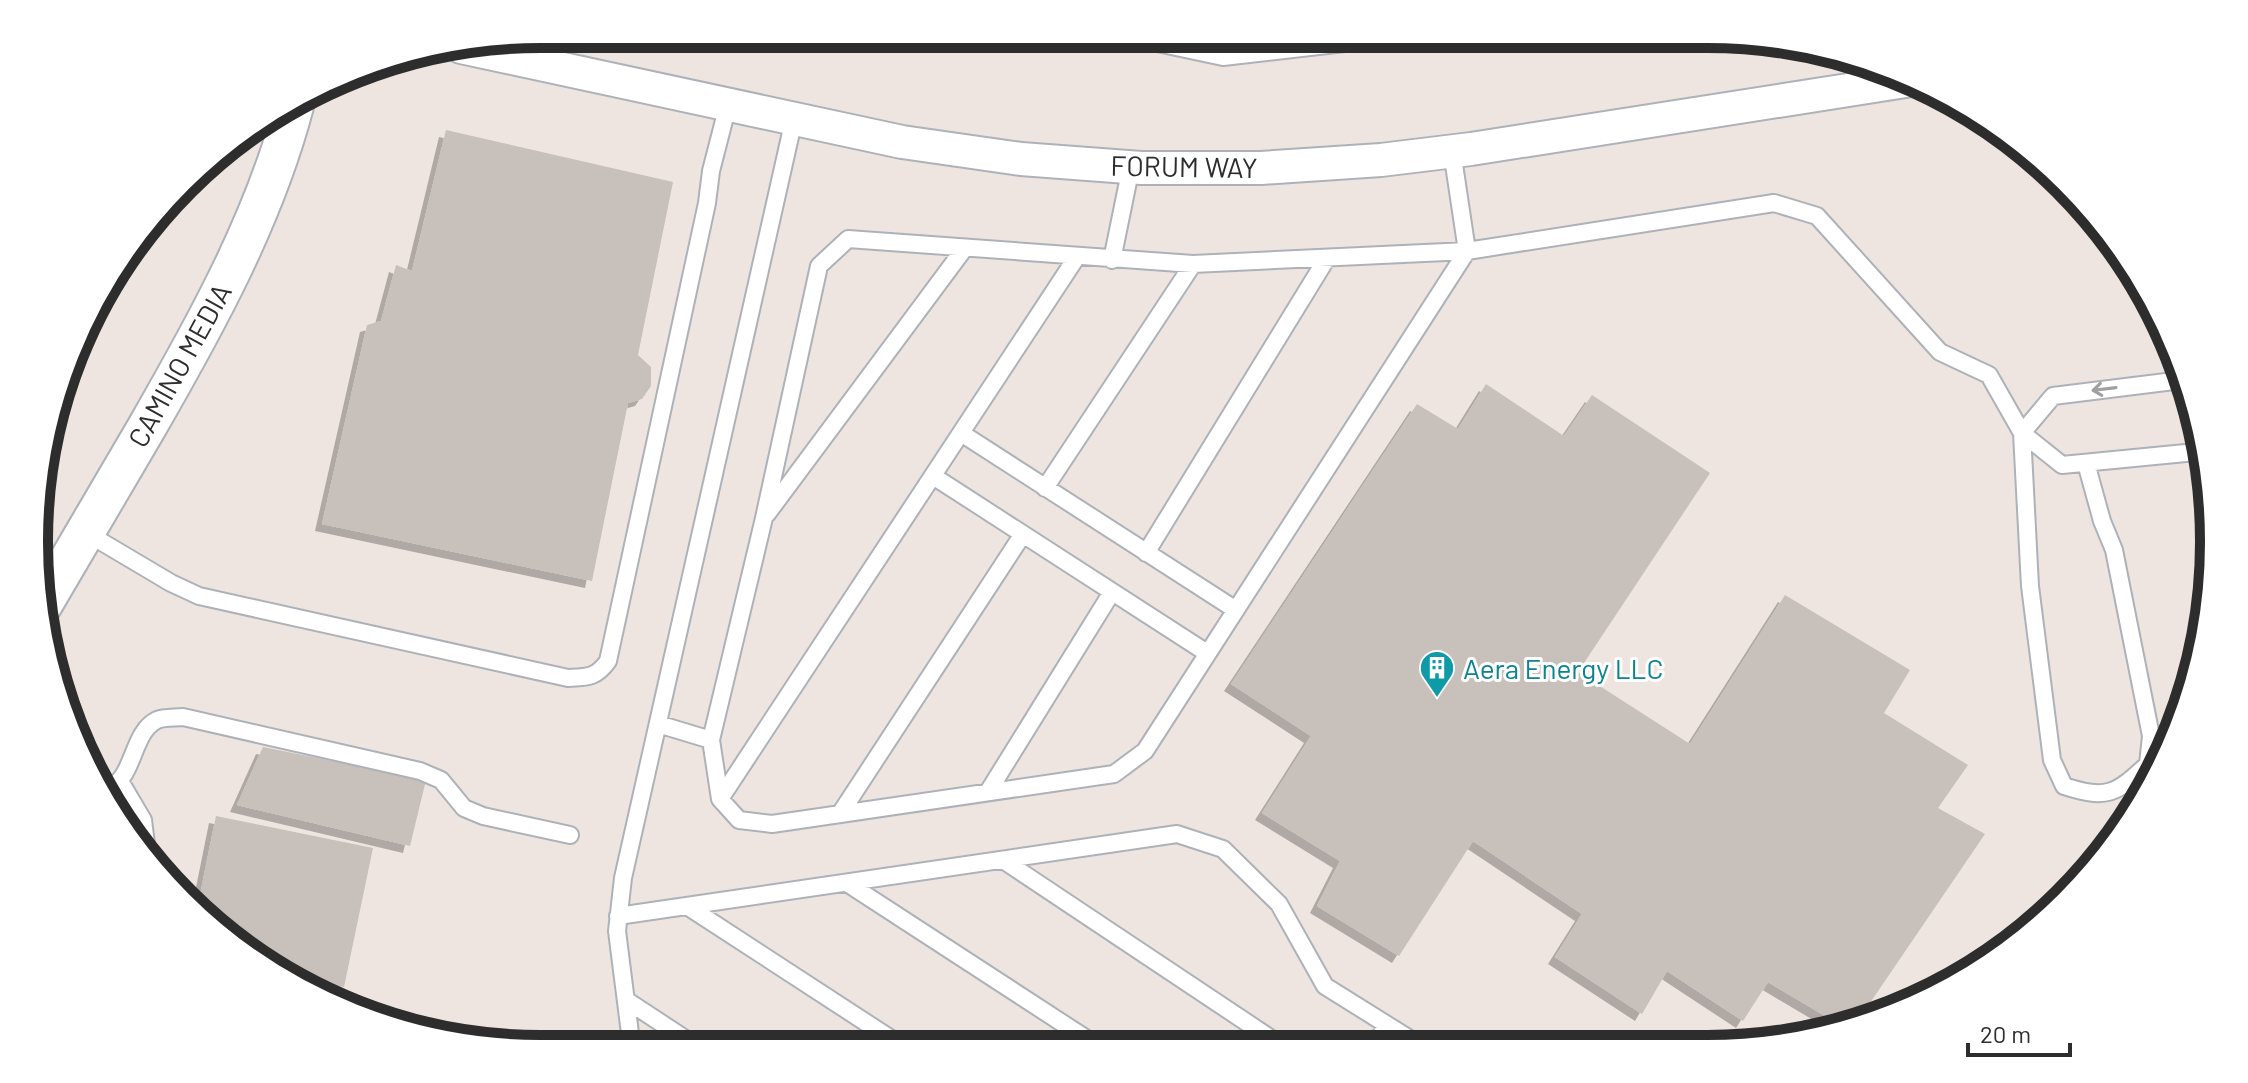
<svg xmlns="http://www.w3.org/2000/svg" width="2248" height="1083" viewBox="0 0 2248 1083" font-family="Barlow,sans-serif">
	<defs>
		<filter id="shadow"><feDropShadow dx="-7" dy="7" stdDeviation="0" flood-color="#0004"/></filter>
	</defs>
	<rect width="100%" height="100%" fill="#eee5e0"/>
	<path fill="#c7c0bb" filter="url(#shadow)" d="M446,130L673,182L638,355L651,367V386L642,399L628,403L592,581L322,524L367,325L381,321L396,265L412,271Z
		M1486,384L1564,436L1592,395L1710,473L1578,672L1690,744L1785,595L1910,670L1884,713L1968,765L1938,808L1985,834L1857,1022L1842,1026L1768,982L1743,1021L1667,971L1642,1014L1555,957L1582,914L1473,841L1399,956L1317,906L1340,861L1262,813L1311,736L1231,684L1417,404L1458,429Z
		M263,747L426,780L410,846L237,805Z
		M216,816L373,848L344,987L293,976L207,923L197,910Z"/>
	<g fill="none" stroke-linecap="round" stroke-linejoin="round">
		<defs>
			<path id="service" d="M1115,34L1223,57L1423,34
				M1112,260L1131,167
				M2182,380L2053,396L2022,433L2062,465L2196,452
				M961,433L1236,610
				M933,476L1207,653
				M1045,488L1193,264
				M767,514L964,249
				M85,532L171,583L199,596L568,678C587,677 596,678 608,661L707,203L711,171L728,105
				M1146,553L1327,258
				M658,724L711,740L720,799L739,820L772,824L1114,774L1145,751L1467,251L1774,203L1817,216L1940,352L1989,375L2022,433L2030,586L2052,760L2064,786C2107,800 2116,794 2148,764L2151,736L2114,550L2102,521L2086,463
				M711,740L764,518L819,266L848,239L1193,264L1467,251L1452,151
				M120,781L143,820L146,844
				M104,789C135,784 130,733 157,720C164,717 175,718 183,717L420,771L441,780L464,808L483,816L570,835
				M988,792L1112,592
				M720,799L1076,258
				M840,814L1023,534
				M1003,860L1282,1046
				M847,883L1099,1047
				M687,906L905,1048
				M618,916L1177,834L1223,849L1279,904L1325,986L1421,1046
				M626,1000L699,1048
				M1374,1046L1387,1025
				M632,1049L617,931L623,878L794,119"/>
			<path id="minor" d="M461,47L902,142L1021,159L1141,168H1261L1381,160L1471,149L1912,80"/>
			<path id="tertiary" d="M39,611C75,550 111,488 147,427C205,326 264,220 294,106"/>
		</defs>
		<use href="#service" stroke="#adb2b9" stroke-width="20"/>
		<use href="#minor" stroke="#adb2b9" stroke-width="36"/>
		<use href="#tertiary" stroke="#adb2b9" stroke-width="42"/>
		<use href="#service" stroke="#fff" stroke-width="16"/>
		<use href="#minor" stroke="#fff" stroke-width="32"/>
		<use href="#tertiary" stroke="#fff" stroke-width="38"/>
	</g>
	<defs><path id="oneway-shaft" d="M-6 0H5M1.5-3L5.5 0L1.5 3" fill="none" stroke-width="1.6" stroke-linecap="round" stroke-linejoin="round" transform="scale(2)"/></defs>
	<use stroke="#a0a0a0" href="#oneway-shaft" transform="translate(2104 389) rotate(173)"/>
	<defs>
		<symbol id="building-pin" viewBox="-11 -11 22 30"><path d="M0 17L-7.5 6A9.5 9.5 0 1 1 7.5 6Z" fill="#0f9aa8" stroke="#fff"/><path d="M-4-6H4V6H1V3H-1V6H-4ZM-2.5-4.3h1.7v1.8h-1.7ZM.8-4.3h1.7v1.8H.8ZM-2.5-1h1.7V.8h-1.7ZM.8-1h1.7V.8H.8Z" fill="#fff"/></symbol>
	</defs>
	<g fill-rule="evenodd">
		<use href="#building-pin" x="1417" y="648" width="40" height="54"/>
	</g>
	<g text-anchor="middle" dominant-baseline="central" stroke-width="6" stroke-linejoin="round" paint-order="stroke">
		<g font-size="28" fill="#2d2d2d" stroke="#fff">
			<text transform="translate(1184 166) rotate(1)">FORUM WAY</text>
			<text transform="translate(179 365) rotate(-61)">CAMINO MEDIA</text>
		</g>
		<g font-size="28" fill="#0d838f" stroke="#fff" text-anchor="start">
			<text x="1463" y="668">Aera Energy LLC</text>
		</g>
	</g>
	<path d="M0 0H2248V1083H0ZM541 48H1707A493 493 0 0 1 2200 541V542A493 493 0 0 1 1707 1035H541A493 493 0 0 1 48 542V541A493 493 0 0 1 541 48Z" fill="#fff" fill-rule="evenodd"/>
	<path fill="none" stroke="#2d2d2d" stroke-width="10" d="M541 48H1707A493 493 0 0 1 2200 541V542A493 493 0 0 1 1707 1035H541A493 493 0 0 1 48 542V541A493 493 0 0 1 541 48Z"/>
	<path d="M1968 1043v12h102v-12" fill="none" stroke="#2d2d2d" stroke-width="4"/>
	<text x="1980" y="1043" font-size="24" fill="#2d2d2d" stroke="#ffffff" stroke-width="6" paint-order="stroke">20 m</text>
</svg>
